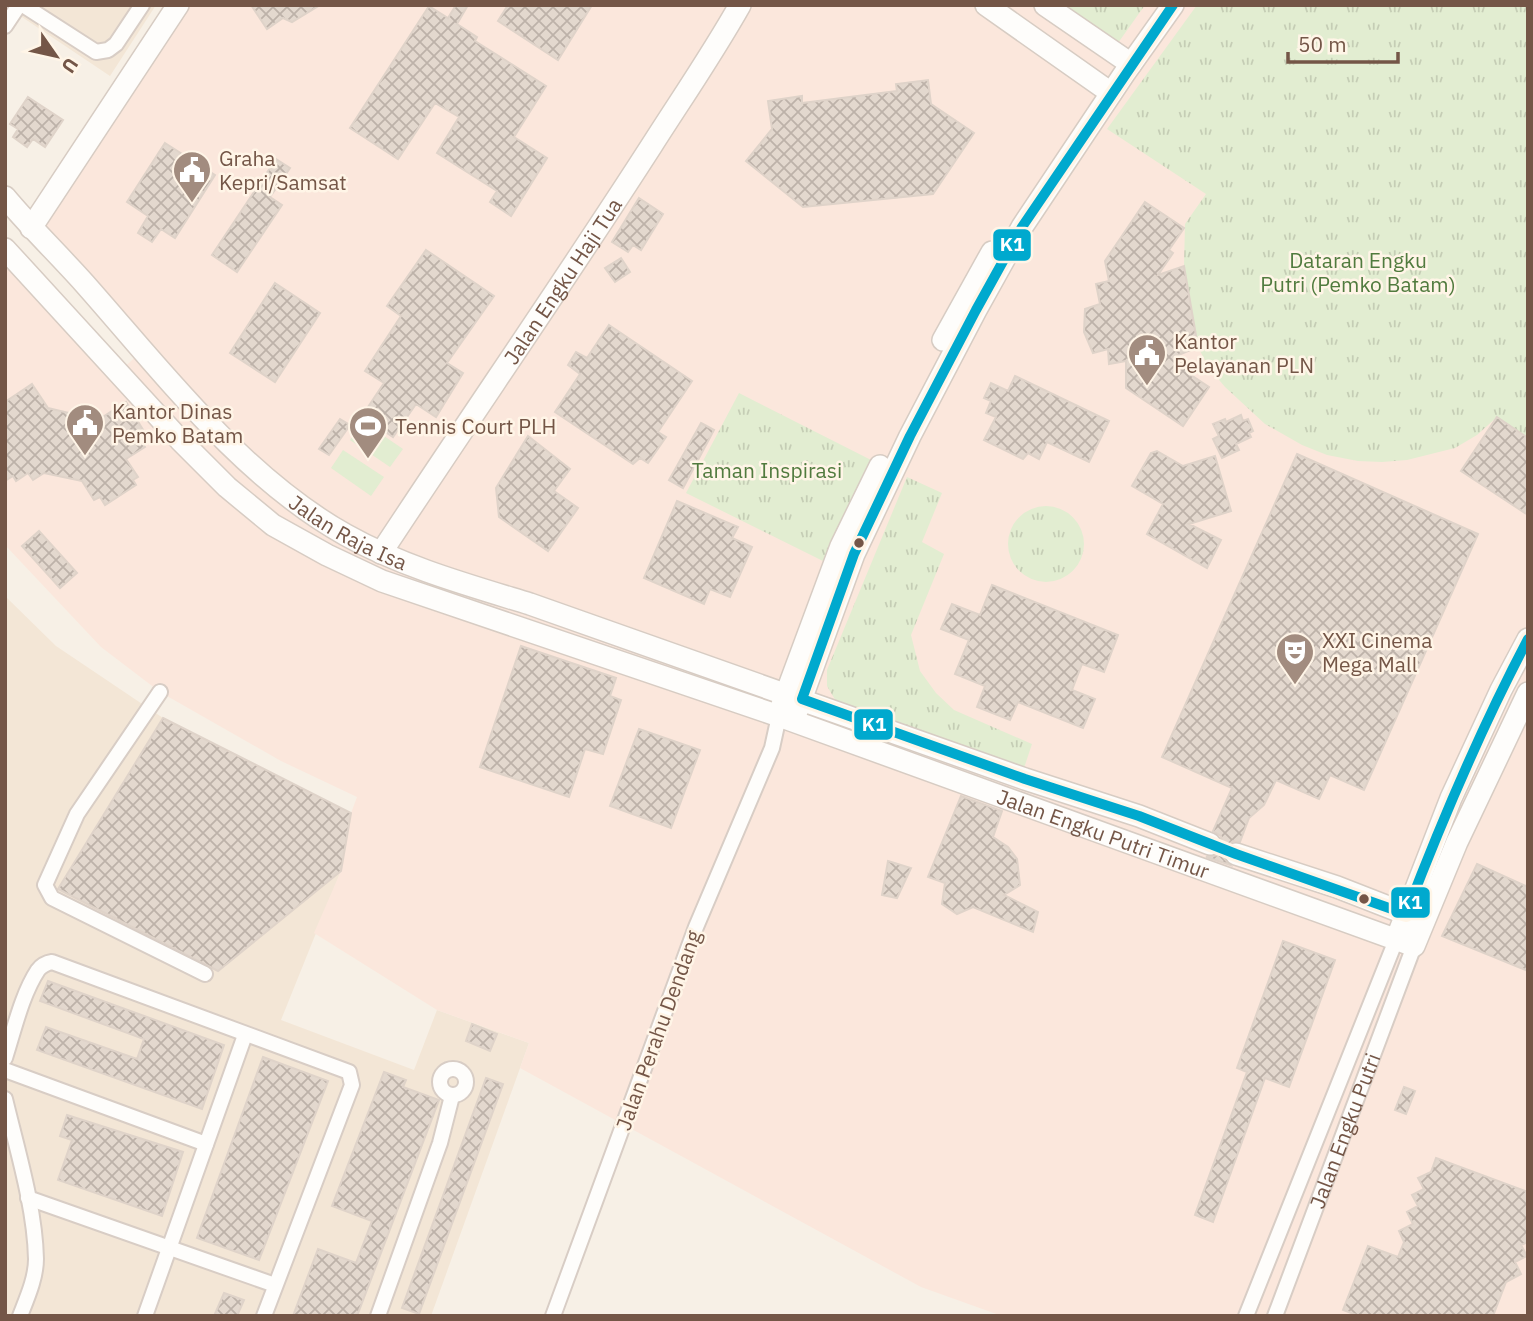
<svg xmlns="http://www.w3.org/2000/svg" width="1533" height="1321" viewBox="0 0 1533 1321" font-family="'IBM Plex Sans',sans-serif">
	<defs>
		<pattern id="grass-tufts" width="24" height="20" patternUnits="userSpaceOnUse" patternTransform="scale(1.75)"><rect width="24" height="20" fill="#e2edd1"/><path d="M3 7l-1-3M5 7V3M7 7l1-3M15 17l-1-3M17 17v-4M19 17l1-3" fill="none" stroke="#c5cdb5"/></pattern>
		<pattern id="building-cross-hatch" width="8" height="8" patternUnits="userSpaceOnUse" patternTransform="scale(1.75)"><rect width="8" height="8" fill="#e3d8ce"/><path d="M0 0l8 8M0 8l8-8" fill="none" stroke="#bdb2a9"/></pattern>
	</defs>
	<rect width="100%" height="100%" fill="#f7f0e6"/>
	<path fill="#f3e6d6" d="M5,5H156L110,76L16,13L5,28Z
		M5,596L56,646L163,718L351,813L341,871L281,1020L414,1070L437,1010L529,1043L431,1316H5Z"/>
	<path fill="#fbe7dc" d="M178,5H1528V1316H1002L921,1287L520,1068L529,1043L437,1010L314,933L341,871L351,813L357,797L281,761L160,692L101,647L5,545V249L119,372L141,352L31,228Z"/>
	<path fill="url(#grass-tufts)" d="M1048,5H1145L1113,50Z
		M1197,5H1528V438L1497,417L1477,435L1455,448L1407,460L1382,462L1358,461L1327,455L1302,445L1265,424L1225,387L1209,368L1198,347L1184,266L1185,224L1206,194L1107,129Z
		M739,393L877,463L829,564L686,493Z
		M907,477L942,493L922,542L944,554L911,635L920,671L936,693L954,710L1032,744L1022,774L840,708L827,686V670Z
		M1008 544a38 38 0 1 1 76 0a38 38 0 1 1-76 0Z"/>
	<path fill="#e2edd1" d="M362,421L403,449L390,467L350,440Z
		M343,450L384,477L371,496L331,468Z"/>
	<path fill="url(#building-cross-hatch)" stroke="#dfd3c9" stroke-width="2" d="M251,5H320L292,22L283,18L267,29Z
		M456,5H468L457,24L477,37L475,41L546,86L514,137L547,158L511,216L490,202L497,191L437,153L459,117L435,103L398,159L350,128L429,6L448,18Z
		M508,5H592L558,60L498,21Z
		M928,80L931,104L974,133L933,194L803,207L746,161L772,129L768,101L802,96V103L897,91L896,84Z
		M28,97L63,120L45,147L33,139L27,147L13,137L18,129L10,124Z
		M165,143L215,175L175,238L161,229L152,242L138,233L148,216L127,202Z
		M276,159L290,168L270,197L282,205L237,272L212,255Z
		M639,198L663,214L641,250L633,245L628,252L612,242Z
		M1145,202L1184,228L1169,250L1173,253L1158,275L1184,266L1198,347L1176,356L1195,369L1191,375L1209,387L1183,426L1126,388V361L1109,364L1108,349L1093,353L1084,332L1085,309L1100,304L1096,284L1109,281L1105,261Z
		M426,250L494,296L447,363L463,373L436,417L416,404L393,437L362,416L384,383L365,371L401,316L387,306Z
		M621,258L630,272L615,282L605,268Z
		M275,283L320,313L275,382L230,353Z
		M609,325L692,381L658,432L666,437L648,463L640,458L633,464L555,412L580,374L568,365L576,352L587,358Z
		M1015,376L1109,421L1089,462L1047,442L1039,459L1028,453L1023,459L984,440L996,417L986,413L991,401L984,398L991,383L1008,391Z
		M32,384L48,408L98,420L126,402L148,438L142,442L145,447L126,459L138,477L133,480L136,485L105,505L100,497L94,500L82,481L44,473L33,480L28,473L16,481L13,476L5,481V402Z
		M1241,415L1243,421L1248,419L1253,431L1249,433L1251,437L1236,444L1239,450L1222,458L1213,439L1219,436L1213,424L1225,419L1226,422Z
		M1497,417L1528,438V515L1461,471Z
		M340,419L350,425L329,455L319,449Z
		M701,423L714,430L683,488L669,480Z
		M528,436L570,469L554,491L578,508L548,551L499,517L496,488Z
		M1157,451L1183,466L1215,456L1231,511L1189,524L1221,540L1207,568L1147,534L1163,504L1132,486L1151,453Z
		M1297,454L1478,534L1364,790L1330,775L1319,799L1276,780L1264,805L1249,818L1240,842L1233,841L1224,849L1223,857L1230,865L1206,857L1218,855L1222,848L1221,836L1213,831L1232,788L1162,757Z
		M677,501L738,527L732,538L752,547L730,597L710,589L704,604L644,578Z
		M39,531L77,573L60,588L22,546Z
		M992,585L1118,635L1104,672L1082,664L1072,690L1095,699L1083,728L1018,702L1010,720L977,707L985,686L955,674L969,640L941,629L952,604L980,615Z
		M521,646L616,678L610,696L621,700L603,754L585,749L569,797L480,767Z
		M163,718L351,813L341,871L218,971L58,889Z
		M639,729L700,750L671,828L610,806Z
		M961,796L1002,811L993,837L1008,847L1017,859L1020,885L1004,895L1038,912L1033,932L973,907L957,914L942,904L945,883L928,877Z
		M888,861L911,868L897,898L882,895Z
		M1477,864L1528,887V971L1442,936Z
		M1283,941L1335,960L1289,1087L1265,1078L1213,1222L1195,1215L1247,1072L1237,1068Z
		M48,981L224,1045L202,1109L37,1050L46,1027L137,1059L144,1039L40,1001Z
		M472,1024L497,1034L490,1051L466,1041Z
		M263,1057L328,1081L259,1260L197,1238Z
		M384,1072L406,1080L403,1087L439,1100L357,1316H293L318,1249L356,1263L372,1221L332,1206Z
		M486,1078L503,1084L419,1314L402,1308Z
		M1404,1087L1415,1091L1406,1114L1395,1110Z
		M67,1115L183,1152L162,1216L58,1180L72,1140L60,1136Z
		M1436,1158L1528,1192V1242L1521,1245L1527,1256L1515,1262L1521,1274L1506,1282L1493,1316H1359L1343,1310L1368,1246L1398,1257L1404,1242L1399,1231L1413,1224L1407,1212L1418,1206L1412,1195L1424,1189L1418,1178L1431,1172Z
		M224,1293L244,1300L237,1316H214Z"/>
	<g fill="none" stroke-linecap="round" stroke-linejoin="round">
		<defs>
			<g id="street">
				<path d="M23,5L96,52L108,50L116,44L142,5"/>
				<path d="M5,26L19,5"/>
				<path d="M160,692L77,814L45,885L52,898L205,974"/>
				<path d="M5,1058C14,1030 22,994 38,970C42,965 46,963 52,962L349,1072L352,1085L264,1316"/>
				<circle cx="453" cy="1082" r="13"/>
				<path d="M5,1070L206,1144"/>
				<path d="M5,1099C17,1149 35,1208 36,1259C36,1278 27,1298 20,1316"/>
				<path d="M28,1198L275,1285"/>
				<path d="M145,1316L245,1035"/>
				<path d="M378,1316L440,1143L452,1096"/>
				<path d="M553,1316L696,927L772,748L779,716"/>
				<path d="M1246,1316L1396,940"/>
				<path id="s1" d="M1275,1316L1414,946"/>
			</g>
			<g id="secondary">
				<path d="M986,5L1111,93"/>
				<path d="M1045,5L1131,64"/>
				<path id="s2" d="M5,197C30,227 58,254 84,283C162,371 242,477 346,535C403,567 468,585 530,604L1025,779L1139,816L1210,844"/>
				<path d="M31,228L178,5"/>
				<path id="s3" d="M5,249L180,440L227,487L273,525L327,555L382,581L779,716L1414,946L1457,842L1528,693"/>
				<path d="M943,340L992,252"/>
				<path id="s4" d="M381,553C471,416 564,282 652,145C682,98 713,53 740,5"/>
				<path d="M782,705L841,546L880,466"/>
				<path d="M797,711L854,554L910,436L976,310L1022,227L1124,74L1173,5"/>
				<path d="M1236,854L1337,887L1419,919"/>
				<path d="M1396,940L1451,798L1501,690L1528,639"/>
			</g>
		</defs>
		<use href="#street" stroke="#d8cdc5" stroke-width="18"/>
		<use href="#secondary" stroke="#d7ccc3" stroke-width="24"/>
		<use href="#street" stroke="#fefdfb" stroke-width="14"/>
		<use href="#secondary" stroke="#fefdfb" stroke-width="21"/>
		<defs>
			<path id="bus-1" d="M1173,5L1022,227L976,310L910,436L854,554L802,699L1025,779L1139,816L1236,854L1406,914C1442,820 1481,728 1528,639"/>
		</defs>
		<use href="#bus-1" stroke="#fff5e7" stroke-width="16"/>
		<use href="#bus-1" stroke="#00a9ce" stroke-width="10"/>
	</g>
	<defs>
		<symbol id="civic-pin" viewBox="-11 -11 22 30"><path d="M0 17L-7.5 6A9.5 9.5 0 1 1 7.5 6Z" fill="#a28c7f" stroke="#fff5e7"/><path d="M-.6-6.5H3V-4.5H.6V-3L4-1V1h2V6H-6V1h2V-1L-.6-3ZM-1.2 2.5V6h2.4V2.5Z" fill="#fff"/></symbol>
		<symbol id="stadium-pin" viewBox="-11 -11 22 30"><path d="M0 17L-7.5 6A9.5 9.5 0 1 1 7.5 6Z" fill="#a28c7f" stroke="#fff5e7"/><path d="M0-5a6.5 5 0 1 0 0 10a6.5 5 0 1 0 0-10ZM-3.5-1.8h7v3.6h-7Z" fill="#fff"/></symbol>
		<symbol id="theatre-pin" viewBox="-11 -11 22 30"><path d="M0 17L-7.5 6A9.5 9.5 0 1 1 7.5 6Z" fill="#a28c7f" stroke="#fff5e7"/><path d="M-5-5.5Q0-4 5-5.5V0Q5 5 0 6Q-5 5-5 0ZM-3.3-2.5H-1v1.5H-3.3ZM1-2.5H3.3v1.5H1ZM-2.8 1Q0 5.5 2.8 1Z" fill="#fff"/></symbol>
	</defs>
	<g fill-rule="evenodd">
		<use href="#civic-pin" x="170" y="148" width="44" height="60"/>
		<use href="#civic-pin" x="1125" y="331" width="44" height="60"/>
		<use href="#civic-pin" x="63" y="401" width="44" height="60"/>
		<use href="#stadium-pin" x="346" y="404" width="44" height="60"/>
		<use href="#theatre-pin" x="1273" y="630" width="44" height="60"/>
	</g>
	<g fill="#745647" stroke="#fff5e7" stroke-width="2.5">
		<circle cx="859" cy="543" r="6"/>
		<circle cx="1364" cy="899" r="6"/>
	</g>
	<g text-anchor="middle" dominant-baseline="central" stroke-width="5" stroke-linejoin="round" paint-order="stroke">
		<g font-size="21" fill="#745647" stroke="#fff5e7" text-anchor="start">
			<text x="219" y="158">Graha<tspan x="219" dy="24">Kepri/Samsat</tspan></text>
			<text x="1174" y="341">Kantor<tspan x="1174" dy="24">Pelayanan PLN</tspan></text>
			<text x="112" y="411">Kantor Dinas<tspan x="112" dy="24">Pemko Batam</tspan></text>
			<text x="395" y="426">Tennis Court PLH</text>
			<text x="1322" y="640">XXI Cinema<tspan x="1322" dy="24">Mega Mall</tspan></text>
		</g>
		<g font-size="21" fill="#517b3e" stroke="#fff5e7">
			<text x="1358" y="260">Dataran Engku<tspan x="1358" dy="24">Putri (Pemko Batam)</tspan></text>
			<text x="767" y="470">Taman Inspirasi</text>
		</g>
		<g font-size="21" fill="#745647" stroke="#fff5e7">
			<text stroke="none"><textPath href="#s4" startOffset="327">Jalan Engku Haji Tua</textPath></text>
			<text stroke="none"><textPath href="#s2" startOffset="483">Jalan Raja Isa</textPath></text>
			<text stroke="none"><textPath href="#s3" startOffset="1272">Jalan Engku Putri Timur</textPath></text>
			<text transform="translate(658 1030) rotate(-70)">Jalan Perahu Dendang</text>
			<text stroke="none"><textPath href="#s1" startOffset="198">Jalan Engku Putri</textPath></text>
		</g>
	</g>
	<g stroke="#fff5e7" stroke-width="2.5">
		<rect x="992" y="228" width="40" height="34" rx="7" fill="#00a9ce"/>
		<rect x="853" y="708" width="41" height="33" rx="7" fill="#00a9ce"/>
		<rect x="1390" y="886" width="41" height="33" rx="7" fill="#00a9ce"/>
	</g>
	<g font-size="19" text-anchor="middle" font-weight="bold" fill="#fff">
		<text x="1012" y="251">K1</text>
		<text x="874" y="731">K1</text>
		<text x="1410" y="909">K1</text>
	</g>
	<rect width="1533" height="1321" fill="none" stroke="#745647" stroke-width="14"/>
	<g transform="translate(56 56) rotate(124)" stroke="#fff5e7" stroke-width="5" paint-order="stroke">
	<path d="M0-5L12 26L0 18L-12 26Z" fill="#745647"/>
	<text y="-10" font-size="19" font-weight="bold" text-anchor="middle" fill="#745647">U</text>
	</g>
	<path d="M1288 52v10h110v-10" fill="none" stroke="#745647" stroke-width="3.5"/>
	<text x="1298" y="52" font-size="21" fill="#745647" stroke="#fff5e7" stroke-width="5" paint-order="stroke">50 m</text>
</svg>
